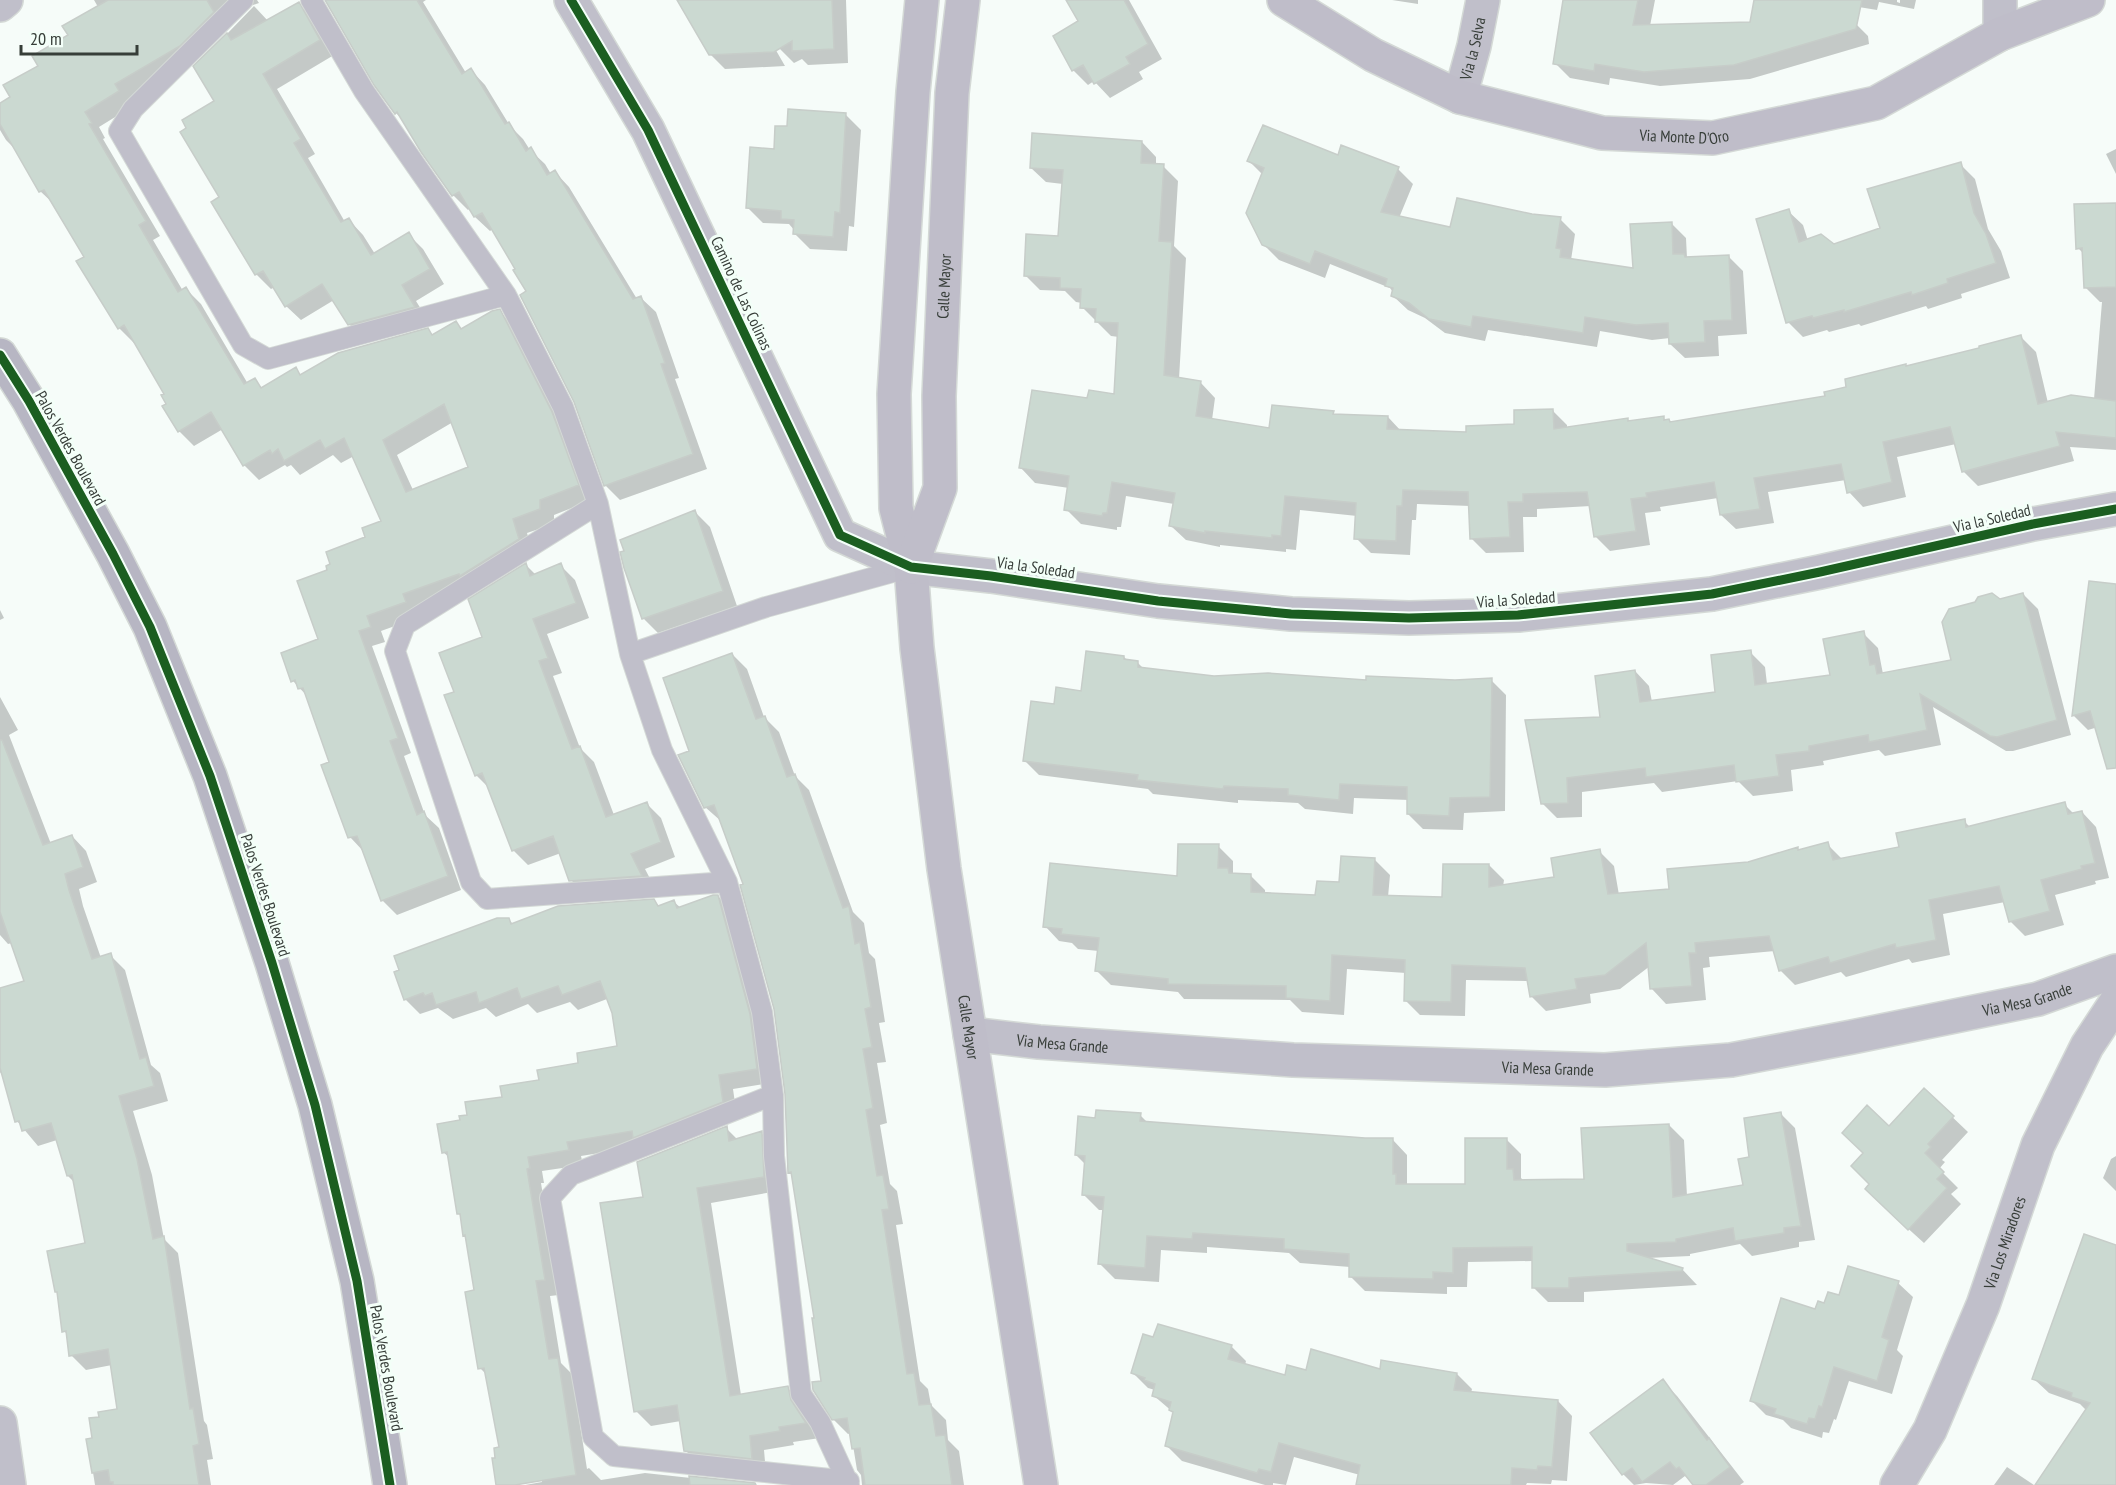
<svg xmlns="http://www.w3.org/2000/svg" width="2116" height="1485" viewBox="0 0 2116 1485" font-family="'PT Sans Narrow',sans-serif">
	<rect width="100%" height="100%" fill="#f6fcf9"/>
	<path fill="#0003" fill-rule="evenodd" d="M94,0H257L259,3L250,6L194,61L129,99L133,106L99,127L105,138L103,139L160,236L153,240L183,291L186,289L201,304L248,384L254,380L263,389L296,369L302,376L428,330L434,336L456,323L463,330L499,311L514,326L566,428L592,500L554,515V524L527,533L533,554L420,617L381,631L385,642L372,646L411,753L404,756L425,815L439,828L461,890L397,915L382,900L364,852L350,837L331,762L308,697L293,681L320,640L329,570L367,538L383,522L354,456L341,463L333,455L300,475L291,465L287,467L285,465L259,480L244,465L223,429L194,446L179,431L166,394L136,342L134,343L119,328L78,262L86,257L55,205L40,191L18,152L6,140L0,130V110L98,7ZM453,422L470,468L413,490L397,455Z
		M326,0H426L423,2L466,73L471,70L485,85L510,126L523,139L530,150L545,164L551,174L555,172L569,187L637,299L641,298L656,312L679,378L675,379L707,469L620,500L605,485L575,401L518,270L493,229L490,231L475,217L470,208L468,210L453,195L405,122L396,113Z
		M678,0H747L785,66L725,69L710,54Z
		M778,0H846L848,63L808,65L802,59L794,63L780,49Z
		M1068,0H1129L1162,59L1139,72L1143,79L1110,98L1094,81L1088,85L1073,70L1080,22Z
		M1392,0H1418V4Z
		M1565,0H1655L1650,26L1853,21L1868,36L1869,44L1750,79L1660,86L1610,78L1609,85L1570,78L1555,63Z
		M1816,0H1897V2L1900,3V0H1916L1914,9L1879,2L1877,10Z
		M299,4L314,19L334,55L277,89L315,154L308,158L345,222L349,220L363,235L375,254L408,234L423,249L444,284L416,301L429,322L364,339L349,324L334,300L301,320L286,306L275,287L271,289L256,274L221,198L216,101L195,67L254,6L269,22Z
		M846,115L861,130L854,227L849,226L847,251L810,249L795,234V231L789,224L763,223L748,208L788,128Z
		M1142,142L1156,157V165L1163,166L1178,181L1174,246L1186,258L1179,379L1201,383L1215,398L1212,420L1271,430L1333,413L1335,415L1388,417L1401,431L1467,434L1516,425L1552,410L1567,425V429L1627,420L1630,423L1663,418L1671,423L1827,397L1848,388L1907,368L2021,337L2036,352L2048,403L2094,399L2102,302H2100L2085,287L2084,254L2078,248L2116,204V450L2070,447L2074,461L1978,486L1963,471L1956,444L1897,457L1906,497L1863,507L1849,492L1846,480L1768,492L1774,523L1736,529L1721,515L1718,498L1660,507L1661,511L1645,513L1650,545L1610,551L1595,536L1591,506L1537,509V517H1523L1524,552L1486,553L1471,538L1470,506L1417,504L1416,520H1412L1410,555L1371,553L1356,538L1357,516L1300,510L1296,550L1286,549V552L1220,545V547L1186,540L1171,526L1174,504L1126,496L1121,527H1117V530L1081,524L1066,509L1069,488L1035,483L1021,468L1088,400L1116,395L1119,337L1111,336L1082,307V303L1076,302L1065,291L1040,290L1025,275L1059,237L1063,184L1046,182L1031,168Z
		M2116,149V174L2106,154Z
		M1339,156L1398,169L1413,184L1399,218L1451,229L1531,215L1560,219L1575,234L1571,260L1634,270L1671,223L1686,238L1687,258L1728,256L1743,271L1747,334L1718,336L1719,356L1685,358L1670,344V338L1652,340L1600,331L1597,347L1488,330L1485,341L1445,333L1425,318L1408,310L1393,296V292L1390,288L1330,264L1325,278L1279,260L1263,244V175L1248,160Z
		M1960,164L1975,179L1988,229L2001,251L2010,278L1961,294L1962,298L1928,309L1926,306L1861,326L1859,324L1829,332L1827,330L1803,337L1788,322V211L1803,225L1808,241L1833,245L1881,229Z
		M695,512L710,527L737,606L658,633L644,619L625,567Z
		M526,565L536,575L560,565L575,580L589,618L547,634L562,673L553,676L580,748L594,762L614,815L646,803L661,818L675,857L645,869L656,890L586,895L571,880L561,853L528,865L513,850L490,789L476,775L456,693L484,637Z
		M2116,585V740L2098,727L2088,730L2073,715Z
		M2023,594L2038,609L2071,735L2013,751H2006L1933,707L1941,745L1885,756L1879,750L1823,761L1824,765L1791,770L1793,791L1753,796L1738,781L1662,792L1654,783L1582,792V817L1557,818L1542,803L1635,671L1649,686L1652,702L1717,693L1750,652L1765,667L1767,684L1832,676L1863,633L1878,648L1883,674L1953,661L1999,600Z
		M0,610L4,618L0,620Z
		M732,654L747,669L764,717L779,732L795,776L809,790L853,912L864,923L869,953L875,959L885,1022L879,1023L886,1062L877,1063L887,1123L880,1125L890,1184L897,1191L903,1224L896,1225L920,1381L928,1389L931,1405L946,1420L948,1440L959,1451L964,1485H862L861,1475L857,1470L851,1433L848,1434L833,1419L823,1382L816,1319L793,1176L789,1172L786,1093L775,1009L744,885L722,822L705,807L691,752Z
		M1124,657L1128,661L1138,663L1144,669L1214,678L1367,682L1491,680L1506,695L1505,811L1464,813L1463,830L1423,829L1408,814L1409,800L1354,798L1353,814L1305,809L1298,803L1238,800V803L1153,794L1148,789L1039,775L1024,760L1056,705L1082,692Z
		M0,697L18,730L9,735L51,844L72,836L86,851L97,882L79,889L83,906L101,958L110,955L125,970L151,1065L160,1073L168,1101L133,1111L152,1175L164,1239L178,1253L204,1421L207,1425L213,1459L207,1460L211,1485H95L88,1441L94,1440L101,1418L119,1410L112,1365L86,1370L71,1355L68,1335L64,1331L58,1293L56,1291L87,1244L75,1183L68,1176L57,1140L38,1146L17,1121L5,1079L0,1072V990L26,982L12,943L8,944L0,935Z
		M2064,804L2074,814L2082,812L2096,827L2109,878L2095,881L2096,884L2055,895L2064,925L2025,936L2010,921L2005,902L1943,914L1950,955L1912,963L1909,959L1846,977L1841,972L1795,985L1780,970L1775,951L1709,957L1710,967L1703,968L1706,1000L1666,1004L1652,989L1650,966L1620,989L1590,994L1591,1003L1546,1011L1531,996L1529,981L1466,980L1465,1016L1420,1015L1406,1001V973L1347,969L1344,1015L1302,1012L1290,1000L1184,999L1178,992L1111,985L1097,971L1099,951L1078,949L1072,943L1059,941L1045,926L1179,878L1218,846L1233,861V874L1250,875L1265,890V894L1317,897L1341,884L1375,860L1390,875L1388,897L1443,898L1489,865L1504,880L1503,887L1556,878L1599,851L1614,866L1619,895L1671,890L1749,863L1797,849L1800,851L1827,844L1843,860L1901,848L1964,821L1971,828Z
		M718,896L732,911L771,1083L733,1089L737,1117L643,1146L581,1156L583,1165L542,1171L544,1183H541L559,1295L550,1296L561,1363L572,1374L587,1469L589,1468L601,1480L645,1473L755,1485H525L542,1482V1479L498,1485L497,1459L500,1448L487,1375L480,1368L476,1291L462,1216L459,1213L450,1158L443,1152L461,1122L469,1116L504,1098L618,1048L613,1012L607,999L578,1010L570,1002L537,1013L528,1004L496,1017L486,1008L453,1019L438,1008L420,1014L405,999L509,920L513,924L654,901L660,907L674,902L681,908Z
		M1924,1090L1968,1132L1942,1160L1945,1162L1939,1169L1958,1188L1951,1194L1961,1204L1924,1243L1881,1204L1871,1184L1889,1128Z
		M1780,1113L1795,1128L1815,1240L1799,1242V1247L1752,1256L1740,1244L1690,1254V1256L1648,1258L1682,1269L1697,1285L1584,1292V1302H1548L1533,1287V1261L1468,1262L1467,1287H1447V1294L1365,1291L1350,1276V1267L1300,1263L1289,1253L1207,1247V1253L1161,1250L1159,1282L1115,1279L1100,1264L1104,1210H1099L1084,1195L1086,1165L1076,1155L1097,1119L1140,1115L1148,1123L1365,1140H1393L1407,1155V1186H1467L1506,1139L1521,1154V1178L1524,1181L1585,1180L1669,1125L1684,1140L1687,1196L1745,1186L1751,1158Z
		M726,1128L738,1140L761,1133L776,1148L778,1191L711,1203L741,1395L788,1388L802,1403L820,1438L793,1442L794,1445L764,1450L766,1473L701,1466L686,1451L681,1421L651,1426L636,1411L645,1198Z
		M2116,1156V1191L2103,1178L2111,1159Z
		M2116,1247V1485H2037L2087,1411L2080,1404L2049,1393L2034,1379Z
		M1898,1283L1913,1297L1897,1350L1903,1356L1892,1394L1849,1381L1836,1420L1834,1419L1829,1433L1823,1432L1822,1438L1791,1428L1783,1420L1766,1415L1751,1400L1816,1311L1840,1297Z
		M1154,1338L1231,1346L1246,1361L1245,1365L1286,1377L1307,1372L1381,1371L1457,1374L1472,1389L1471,1393L1558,1401L1572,1416L1567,1481L1552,1480L1551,1484L1527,1483L1526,1485H1358L1360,1475L1294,1457L1286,1485L1273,1483V1485H1265L1182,1461L1167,1446L1174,1413L1153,1395L1155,1390L1148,1388L1133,1373Z
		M1662,1381L1677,1396L1744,1482L1740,1485H1695L1685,1476L1673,1485L1646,1483L1634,1485L1623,1474L1592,1433Z
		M2007,1467L2034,1485H1994Z"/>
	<path fill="#cbd9d1" stroke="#c7cdc9" stroke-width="1.5" fill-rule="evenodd" d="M108,0H207L214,12L180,46L115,84L119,91L85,112L92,123L89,124L146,221L139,225L178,292L186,287L244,384L255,378L261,388L296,367L300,375L338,353L428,328L432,335L456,321L461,329L492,311L500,309L552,412L579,485L540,500V509L513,519L519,539L460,576L459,574L403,594L406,602L367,616L371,627L359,631L398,738L390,741L417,815L424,811L448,876L381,901L357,836L348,838L321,765L329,762L303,688L298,689L295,680L291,682L281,653L318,639L297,581L327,570L326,566L330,564L326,552L365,537L362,528L381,521L344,438L325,449L320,440L284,461L278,449L272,454L270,450L243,466L211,412L178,432L162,406L166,404L161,395L164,394L124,325L118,329L76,261L84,257L44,190L39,192L0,124V103L10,97L3,85L38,66L32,56L68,35L62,26ZM444,404L468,467L406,492L383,440Z
		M325,0H417L462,74L471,68L505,124L509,122L526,151L531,147L547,175L555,170L633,299L641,296L665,363L661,364L693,454L604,486L574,402L520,295L526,291L513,270L515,269L482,213L474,217L459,192L452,196L421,152L397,112L395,114L374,85Z
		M677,0H832L834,49L792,51V41L774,52L709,55Z
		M1066,0H1124L1148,44L1126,57L1130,64L1094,84L1083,65L1072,71L1053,36L1078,21Z
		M1563,0H1638L1633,25L1750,22L1754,0H1862L1856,29L1734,65L1644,72L1595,64L1594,71L1553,64Z
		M299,2L320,40L263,74L301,139L294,143L341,222L349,218L371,255L409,232L430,269L402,285L415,307L348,325L322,284L285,307L263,271L255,275L211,202L219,197L180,132L186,128L182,120L214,101L193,66L227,33L231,40Z
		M788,109L846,113L840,213L835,212L833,237L793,234L794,220L781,219V211L746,208L750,147L774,149L775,126H787Z
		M1263,125L1338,155L1341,145L1399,167L1381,212L1450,227L1457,198L1532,214L1561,217L1556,248L1561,249L1560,257L1633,268L1630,224L1672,222L1673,254H1684L1685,257L1729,255L1732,320L1704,321L1705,342L1669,344L1668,323L1636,325L1585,317L1583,333L1473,316L1471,327L1429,319L1409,303L1391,296L1393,288L1385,286L1387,279L1315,251L1310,264L1262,245L1246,213L1264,168L1247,161Z
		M1032,133L1142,141L1141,163L1164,164L1159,241L1172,242L1164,375L1201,381L1196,416L1269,428L1272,405L1334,411L1333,414L1388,416L1387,429L1466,432V426L1514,424V410L1553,409L1554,429L1628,418V421L1664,416V420L1669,419L1670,422L1825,396L1824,392L1846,387L1845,379L1906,364V366L1979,348V346L2021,335L2038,404L2071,395L2116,401V438L2056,432L2060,446L1962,472L1950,427L1883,442L1892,482L1847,493L1841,464L1754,478L1760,509L1720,515L1714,482L1646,493L1647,497L1631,499L1636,531L1594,537L1587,492L1523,494V502H1508L1510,537L1470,539L1468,492L1403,490L1402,506H1397L1396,541L1354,539L1356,503L1285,496L1281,536L1272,535V538L1205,531V533L1169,526L1175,493L1112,482L1107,513H1103L1102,516L1064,510L1069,476L1019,468L1032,390L1087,398L1089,390L1114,394L1118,323L1095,322L1096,309L1080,308L1081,289L1060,288V278L1024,276L1026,234L1058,236L1063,170L1030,168Z
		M1961,162L1974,213L1986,234L1996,263L1947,279L1948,283L1912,295L1911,292L1844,312V310L1813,318L1812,316L1786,323L1756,219L1789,209L1799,242L1821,234L1834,244L1880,228L1867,189Z
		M2116,203V287L2084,288L2082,248L2076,249L2074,204Z
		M695,510L723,591L642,619L624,568L620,552L624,551L620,540Z
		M526,563L530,576L561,563L576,603L533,619L548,658L539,661L572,749L580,746L606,817L647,802L661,842L631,854L642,876L569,881L553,836L512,851L482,773L475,776L444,695L454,692L439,653L482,637L468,599Z
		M2089,581L2116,584V768L2107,769L2090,711L2072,716Z
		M1992,593L2000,599L2023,593L2057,720L1997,737L1990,736L1920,694L1927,730L1869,742L1868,735L1809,746V751L1776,755L1779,776L1736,782L1734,765L1646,777L1645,768L1567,778L1568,803L1541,804L1525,720L1600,717L1595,676L1635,670L1640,702L1715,692L1711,655L1751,650L1755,685L1830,675L1823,639L1864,631L1870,665L1875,664L1877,674L1951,660L1942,622L1949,609L1975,602L1978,597Z
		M1086,651L1124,656V659L1138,661V667L1214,676L1268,673L1366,680V676L1455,680L1492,678L1490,797L1450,798L1449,816L1407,814V787L1340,784L1339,800L1288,795V789L1224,786L1223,789L1137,780L1138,775L1023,761L1031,701L1054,704L1056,687L1081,691Z
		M732,653L756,719L765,716L787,777L795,774L843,908L849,906L855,944L860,942L871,1007L865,1009L872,1047L863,1049L873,1108L866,1110L877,1176L883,1175L889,1209L882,1210L907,1374L914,1373L919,1405L931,1404L936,1436L945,1435L952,1485H865L860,1448L852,1449L847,1418L832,1420L813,1390L812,1382L821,1381L812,1318H814L791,1172L788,1173L785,1094L774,1009L740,885L743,884L714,805L704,808L680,759L678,755L689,751L663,678Z
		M0,740H2L43,845L72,835L83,867L65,874L69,890L92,959L111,953L140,1059L146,1057L154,1086L119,1096L137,1159L153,1239L164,1236L190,1409L193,1408L199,1444L193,1446L199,1485H113V1482H110L108,1470L92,1473L86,1439L92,1438L89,1418L99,1417L98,1412L117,1409L108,1349L69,1356L66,1331L62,1332L57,1292H55L47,1251L85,1243L72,1175L67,1176L51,1123L22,1131L19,1121L15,1122L0,1068V988L24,981L0,912Z
		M2065,802L2068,814L2082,811L2095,863L2081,866L2082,869L2041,880L2050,911L2009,922L1999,886L1929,900L1936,940L1896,948L1895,944L1830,963L1828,957L1779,971L1769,936L1695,943L1696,953H1689L1692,986L1650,989L1646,943L1605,975L1575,979L1577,989L1530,997L1525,968L1452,965L1451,1002L1404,1001L1405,960L1332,955L1330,1001L1286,998V986L1168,984V979L1095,971L1099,938L1061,934L1062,929L1043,927L1050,863L1177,876L1178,844H1219L1218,868H1228L1229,873L1251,874V892L1315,895L1317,881L1339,882L1341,856L1375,858L1373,895L1442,897L1443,864H1489V887L1554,877L1551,858L1600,849L1608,894L1669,889L1667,869L1748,862L1798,847V850L1828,842L1833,860L1899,847L1896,833L1965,819L1966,827Z
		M713,895H718L750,1014L757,1069L719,1075L723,1102L633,1138L632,1131L567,1142L569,1150L528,1157L530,1168L527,1169L545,1280L536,1281L549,1359L558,1358L576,1475L515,1485H496L492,1458H495L494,1448L499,1447L484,1368L478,1369L465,1292L474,1290L465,1235L463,1236L460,1214H457L447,1152L442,1153L437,1124L460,1120L459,1116L467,1115L465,1102L502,1097L500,1086L539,1080L537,1070L578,1063L577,1053L617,1046L612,1013L600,981L562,995L558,986L521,999L517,988L479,1003L476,992L436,1005L432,993L425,996L423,993L404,1000L394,972L399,970L394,956L497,918H509L511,924L558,906L654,899L658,906L674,900L677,908Z
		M1924,1088L1954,1116L1928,1144L1931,1147L1925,1153L1944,1172L1937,1179L1947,1188L1908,1230L1865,1189L1869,1184L1851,1166L1863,1153L1842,1133L1867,1105L1889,1126Z
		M1096,1110L1141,1113L1140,1121L1365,1138H1393V1174H1396V1184H1465V1138H1507V1169H1513L1514,1180L1584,1179L1581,1128L1669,1124L1673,1197L1743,1185L1738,1159L1749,1157L1744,1118L1781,1112L1801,1226L1784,1228V1233L1735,1241L1733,1228L1676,1239V1242L1627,1244V1251L1683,1268L1682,1271L1569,1278V1288H1532V1247L1453,1248V1273L1433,1272V1279L1349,1277V1254L1284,1249V1239L1193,1233L1192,1239L1147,1236L1145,1268L1098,1264L1104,1197L1082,1195L1085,1156L1075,1155L1078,1116L1095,1118Z
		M727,1126L729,1141L762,1131L764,1177L697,1188L730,1396L788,1386L791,1400L806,1423L779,1427L780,1431L750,1436L752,1459L684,1451L677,1405L634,1412L600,1203L643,1197L637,1162Z
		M2084,1234L2116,1245V1485H2035L2090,1403L2071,1397L2072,1393L2032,1379Z
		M1848,1266L1899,1281L1882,1337L1889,1340L1877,1381L1834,1367L1822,1407L1819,1406L1815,1419L1809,1418L1807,1424L1774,1414L1776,1409L1750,1401L1781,1298L1815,1309L1818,1301L1824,1303L1828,1292L1839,1295Z
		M1158,1324L1232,1345L1228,1359L1285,1375L1287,1365L1306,1370L1311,1349L1380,1369L1381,1360L1457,1373L1454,1390L1558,1400L1552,1467L1538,1466L1537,1470L1512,1468L1511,1485H1356L1360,1465L1279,1443L1271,1472L1259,1469L1257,1473L1165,1446L1173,1412L1169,1410L1171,1402L1152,1396L1155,1384L1144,1380L1145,1378L1131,1373L1143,1334L1153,1337Z
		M1663,1379L1707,1440L1709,1438L1730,1467L1706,1485H1693L1679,1467L1676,1469L1670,1462L1642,1482L1632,1468L1622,1475L1590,1433Z
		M689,1476L755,1483L756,1485H690Z"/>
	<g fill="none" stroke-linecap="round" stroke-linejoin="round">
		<defs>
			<path id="lane" d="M243,0L133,109L119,131L243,345L268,359L506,295
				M311,0L364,91L506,295L563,407L598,504L630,654L662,750L727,882L762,1012L773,1095L774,1156L801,1394L820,1422L849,1485
				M598,504L405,625L395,651L471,882L487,899L727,882
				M630,654L766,607L911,567
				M773,1095L571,1175L550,1198L593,1437L614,1456L849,1481"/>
			<g id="street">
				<path d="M571,0L648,130L840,535L911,567L991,576L1158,601L1291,614L1409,618L1518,615L1712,594L1820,572L2033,524L2116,509"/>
				<path d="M2000,0V34"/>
				<path d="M0,5L6,0"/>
				<path id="s1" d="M1460,97L1474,46L1483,0"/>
				<path id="s2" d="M970,1034L1039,1042L1293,1060L1605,1070L1731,1060L1852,1037L2038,999L2116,971"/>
				<path d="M0,1423L9,1485"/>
				<path id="s3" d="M1897,1485L1930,1430L1983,1305L2038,1145L2087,1046L2116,1002"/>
			</g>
			<g id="secondary">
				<path id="s4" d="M922,0L913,92L894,394L896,508L911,567L917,648L944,869L1041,1485"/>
				<path id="s5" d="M1284,0L1373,55L1460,97L1602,133L1713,138L1876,103L2000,34L2088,0"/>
				<path id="s6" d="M911,567L940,488L939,396L952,93L963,0"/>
			</g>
			<path id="primary" d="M0,355L29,401L113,554L150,627L210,776L272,963L315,1105L357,1281L390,1485"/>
		</defs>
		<use href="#lane" stroke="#d4d9d6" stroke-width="22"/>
		<use href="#street" stroke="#d4d9d6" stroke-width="36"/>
		<use href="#secondary" stroke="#d4d9d6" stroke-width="36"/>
		<use href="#primary" stroke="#d4d9d6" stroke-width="36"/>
		<use href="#lane" stroke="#c0bfca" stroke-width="20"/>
		<use href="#street" stroke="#c0bfca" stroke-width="33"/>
		<use href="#secondary" stroke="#bfbdc9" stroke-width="33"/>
		<use href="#primary" stroke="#b7b6c3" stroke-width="33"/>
		<defs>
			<path id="cycleway" d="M571,0L648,130L840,535L911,567L991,576L1158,601L1291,614L1409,618L1518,615L1712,594L1820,572L2033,524L2116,509
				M0,355L29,401L113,554L150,627L210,776L272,963L315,1105L357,1281L390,1485"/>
		</defs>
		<use href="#cycleway" stroke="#f3fff8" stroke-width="13"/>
		<use href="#cycleway" stroke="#1b5e20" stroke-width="9"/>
	</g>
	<g text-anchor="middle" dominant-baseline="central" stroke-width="6" stroke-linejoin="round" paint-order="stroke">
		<g font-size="16" fill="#373e39" stroke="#f3fff8">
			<text stroke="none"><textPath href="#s1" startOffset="50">Via la Selva</textPath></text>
			<text stroke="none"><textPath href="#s5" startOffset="430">Via Monte D'Oro</textPath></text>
			<text stroke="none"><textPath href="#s6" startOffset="286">Calle Mayor</textPath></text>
			<text transform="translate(742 293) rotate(65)">Camino de Las Colinas</text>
			<text transform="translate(71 448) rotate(61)">Palos Verdes Boulevard</text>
			<text transform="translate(1992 518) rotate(-13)">Via la Soledad</text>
			<text transform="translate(1036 567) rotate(8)">Via la Soledad</text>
			<text transform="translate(1516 599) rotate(-4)">Via la Soledad</text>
			<text transform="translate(266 895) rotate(72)">Palos Verdes Boulevard</text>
			<text stroke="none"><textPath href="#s2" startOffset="1065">Via Mesa Grande</textPath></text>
			<text stroke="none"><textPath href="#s4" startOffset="1034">Calle Mayor</textPath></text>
			<text stroke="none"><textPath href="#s2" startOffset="93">Via Mesa Grande</textPath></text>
			<text stroke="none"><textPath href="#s2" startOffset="579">Via Mesa Grande</textPath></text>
			<text stroke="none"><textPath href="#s3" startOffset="266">Via Los Miradores</textPath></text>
			<text transform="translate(387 1368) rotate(80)">Palos Verdes Boulevard</text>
		</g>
	</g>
	<path d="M21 45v9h116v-9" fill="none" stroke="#373e39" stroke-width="3"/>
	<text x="30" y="45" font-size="18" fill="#373e39" stroke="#f3fff8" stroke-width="4.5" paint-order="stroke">20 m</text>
</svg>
